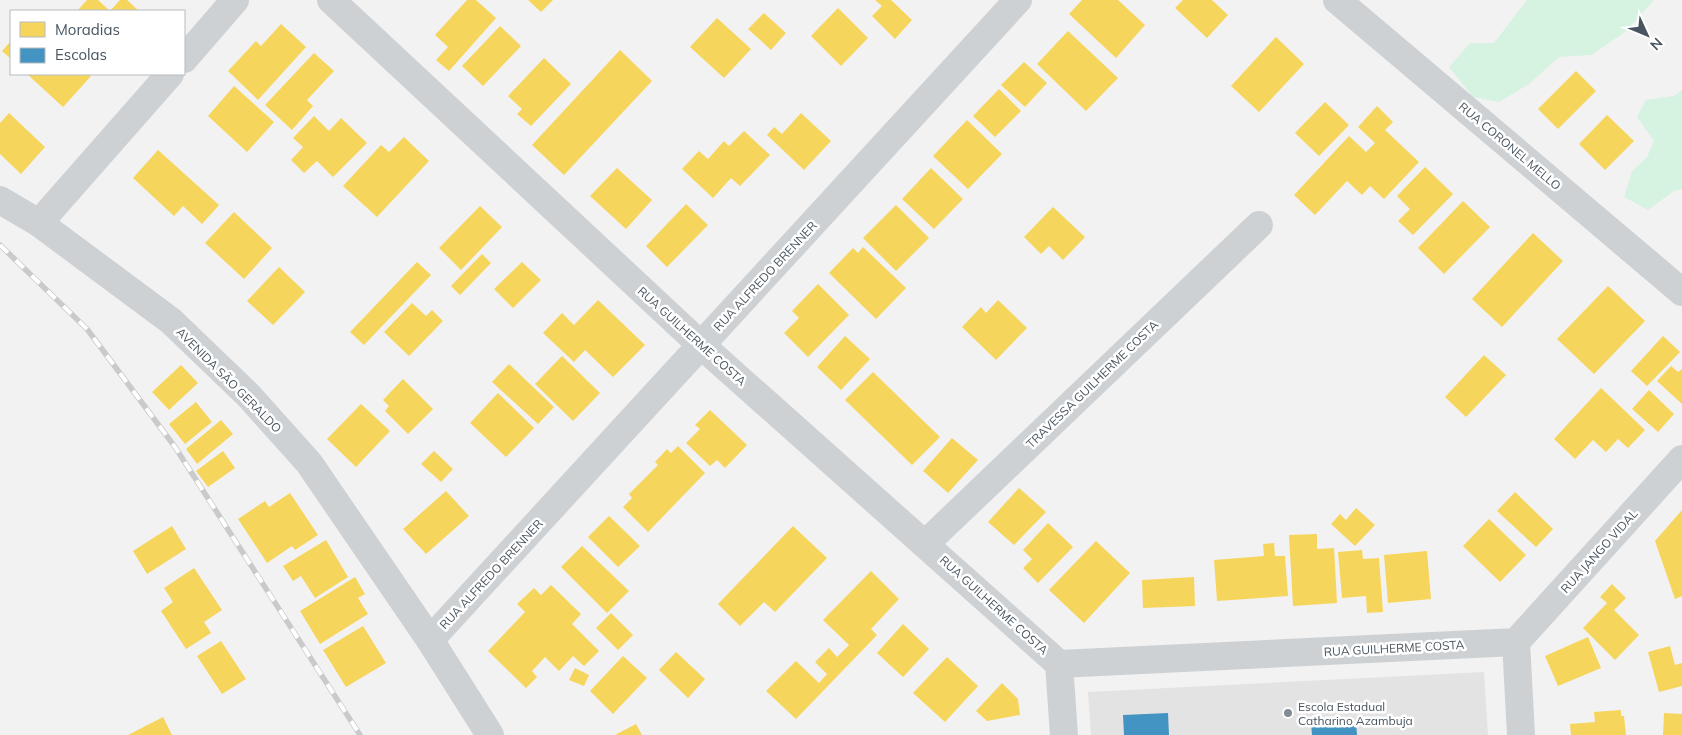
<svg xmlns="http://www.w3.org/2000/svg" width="1682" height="735" viewBox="0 0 1682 735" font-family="Mulish,sans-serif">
	<rect width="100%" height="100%" fill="#f3f2f2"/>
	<path fill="#e4e3e4" d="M1484,672L1488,735H1091L1088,692Z"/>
	<path fill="#d6f2e0" d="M1527,0H1654L1625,32L1591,55L1559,57L1529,84L1499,102L1473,97L1449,67L1470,43H1494Z
		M1682,90V189L1674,191L1648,210L1624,197L1632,171L1647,157L1654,141L1637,117L1646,100L1674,96Z"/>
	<path fill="#f6d55c" d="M87,0H98L110,11L120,0H127L139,11H77Z
		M467,0H476L496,18L449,71L436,60L448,47L435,35Z
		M528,0H553L541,12Z
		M875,0H891L912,20L895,39L872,16L882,6Z
		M1082,0H1118L1145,25L1116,58L1069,14Z
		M1183,0H1212L1228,15L1207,38L1175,8Z
		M838,8L868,38L841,66L811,36Z
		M764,13L786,33L771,50L748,29Z
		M717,18L751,49L724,78L690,47Z
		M281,24L306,47L258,100L228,71L256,41L261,46Z
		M500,26L521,46L483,86L462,66Z
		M1068,31L1118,78L1086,111L1037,64Z
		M1276,37L1304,64L1259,112L1231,86Z
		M11,41V59L2,51Z
		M620,50L652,81L564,175L532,145Z
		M314,53L334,71L307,100L313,106L292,130L265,105Z
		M544,58L571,84L531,126L517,114L522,109L508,96Z
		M1024,62L1047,83L1025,107L1001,85Z
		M1576,71L1596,91L1558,129L1538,109Z
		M27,74H88L91,76L63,107Z
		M234,86L274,122L247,152L208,116Z
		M999,89L1021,111L995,137L973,116Z
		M1325,102L1349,125L1319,156L1295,133Z
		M1377,106L1393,122L1385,130L1419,162L1384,199L1370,186L1362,195L1347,181L1315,215L1294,195L1349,136L1366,152L1375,143L1358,127Z
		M9,113L45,147L21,174L0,154V123Z
		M801,113L831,141L804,170L767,135L774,127L782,134Z
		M1607,115L1634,141L1605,170L1579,144Z
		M314,116L329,131L341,118L367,143L333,177L317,161L304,173L291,160L303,147L293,138Z
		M967,120L1002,154L968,189L933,156Z
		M744,131L770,155L740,186L731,178L713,198L682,169L699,151L708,159L724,141L729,146Z
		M404,137L429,161L377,217L343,186L381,145L389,152Z
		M158,150L219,205L202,224L183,206L174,216L133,178Z
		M1425,167L1453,194L1413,235L1398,221L1410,209L1397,196Z
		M617,168L652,200L626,229L590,196Z
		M931,168L963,199L934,229L902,199Z
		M1463,201L1490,227L1444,274L1418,248Z
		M686,204L708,225L667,267L646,246Z
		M896,205L929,238L896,271L863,238Z
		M480,206L502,227L461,270L439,248Z
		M1053,207L1085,237L1063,260L1049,246L1041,254L1024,237Z
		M234,212L272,248L244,279L205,243Z
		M1533,233L1563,261L1502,327L1472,299Z
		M863,247L906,288L876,319L829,273L853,248L858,253Z
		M482,254L491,263L460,295L451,286Z
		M417,262L431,275L364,345L350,332Z
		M522,262L541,280L513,308L494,289Z
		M279,267L305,292L273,325L247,301Z
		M818,284L849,315L808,357L784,333L799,318L792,311Z
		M1608,286L1645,321L1594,374L1557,339Z
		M598,300L645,345L613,377L585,350L574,362L543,333L562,313L574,325Z
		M998,300L1027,328L996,360L962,327L981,307L986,313Z
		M412,303L426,316L432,310L443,321L409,356L384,332Z
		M845,336L870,359L841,390L817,367Z
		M1663,336L1680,352L1647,386L1631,371Z
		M1484,355L1506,375L1466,417L1445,397Z
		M562,356L600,393L573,421L535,384Z
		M509,364L554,407L538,424L492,382Z
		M181,365L198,383L169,410L152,392Z
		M1671,366L1678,372L1682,369V404L1657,381Z
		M873,372L940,437L912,465L845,400Z
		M403,379L433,409L408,434L385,411L389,406L383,400Z
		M1601,388L1645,430L1628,448L1618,439L1606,452L1593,440L1575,459L1554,439Z
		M1649,390L1674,414L1658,432L1632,409Z
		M498,393L534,428L506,457L470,423Z
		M196,402L212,422L185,444L169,424Z
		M361,404L390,431L356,467L327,439Z
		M710,410L747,445L725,468L717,460L710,466L686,443L700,429L695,425Z
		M221,420L233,434L197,464L186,449Z
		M952,438L978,460L948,493L923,471Z
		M678,446L705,473L648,532L623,507L632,498L629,494L658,465L655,462L667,449L671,453Z
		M223,451L235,468L208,487L196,471Z
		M434,451L453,469L441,482L421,464Z
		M1019,488L1046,512L1014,545L988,522Z
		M446,491L469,516L426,554L403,529Z
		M1515,492L1553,529L1536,547L1497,511Z
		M290,493L318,535L295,550L292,546L267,563L238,519L265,501L269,507Z
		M1356,508L1375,525L1355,546L1331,524L1340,514L1346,520Z
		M1682,510V596L1675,599L1655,541Z
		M609,516L640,546L618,567L588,537Z
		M1489,519L1526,555L1500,582L1463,546Z
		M1048,523L1073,547L1038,583L1023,568L1032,559L1023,550Z
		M172,526L186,549L147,574L133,551Z
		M793,526L827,558L775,612L764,602L740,626L718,604Z
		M1317,534V549L1334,548L1337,603L1293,606L1289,535Z
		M326,540L348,577L315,598L301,576L293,581L283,566Z
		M1096,541L1130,573L1084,623L1049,590Z
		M1274,543L1275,556H1285L1288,596L1217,601L1214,560L1264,556L1263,544Z
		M582,546L629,591L607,613L561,567Z
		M1362,550L1363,559L1379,558L1383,612L1367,613L1366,596L1342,598L1338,552Z
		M1427,551L1431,599L1388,603L1384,555Z
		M194,568L222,610L204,622L211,633L186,649L161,611L173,602L164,588Z
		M871,571L899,599L871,629L877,635L796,719L766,691L796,661L819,683L827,674L815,662L829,648L837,657L849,645L823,620Z
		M355,577L365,594L358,598L368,614L320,644L300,611Z
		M1194,577L1195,606L1143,608L1142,580Z
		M1612,584L1626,598L1614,610L1639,635L1615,660L1583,628L1607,603L1600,597Z
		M551,585L581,614L572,624L599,651L584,666L573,656L559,671L545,657L532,671L537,677L526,688L488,651L525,612L517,604L534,588L541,595Z
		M611,613L633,635L618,650L596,628Z
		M903,624L929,649L903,677L877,653Z
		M363,626L386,663L346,687L323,650Z
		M1588,637L1601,668L1558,686L1545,656Z
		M221,641L246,679L222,694L197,656Z
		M1670,646L1675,665L1682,663V686L1659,692L1648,652Z
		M676,652L705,679L688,698L659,670Z
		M623,656L647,678L613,714L590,691Z
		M947,657L978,686L945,722L913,693Z
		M575,668L589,675L584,686L569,680Z
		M1002,683L1018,699L1020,715L987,721L976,711Z
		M1621,710V716H1624L1626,735H1571L1570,724L1595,722L1594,712Z
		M1664,713L1682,714V735H1663Z
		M163,717L172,735H128Z
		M636,724L642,735H615Z"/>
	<path fill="#4393c3" d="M1168,713L1169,735H1124L1123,715Z
		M1356,722L1357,735H1312L1311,723Z"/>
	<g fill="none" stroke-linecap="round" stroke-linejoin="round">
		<path stroke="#ced1d3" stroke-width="28" d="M331,0L701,345L1059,664
			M1337,0L1682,292
			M184,59L235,0
			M39,223L170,74
			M925,544L1259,225
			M430,640L1018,0
			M1516,642L1682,459
			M1064,735L1059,664L1516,642L1521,735"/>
		<path stroke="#ced1d4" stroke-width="28" d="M0,200L39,223L171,321L249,396L309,463L430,640L490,735"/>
		<defs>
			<path id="rail" d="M0,245L87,329L175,447L360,735"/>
		</defs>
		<use href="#rail" stroke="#c8cacc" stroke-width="5.5"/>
		<use href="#rail" stroke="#fff" stroke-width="4" stroke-dasharray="11" stroke-linecap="butt"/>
	</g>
	<circle fill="#848c93" stroke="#fff" stroke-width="2" cx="1288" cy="713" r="5"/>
	<g text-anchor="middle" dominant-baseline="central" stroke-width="5" stroke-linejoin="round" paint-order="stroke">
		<g font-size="12" fill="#485560" stroke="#fff">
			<text transform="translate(1510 146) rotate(40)">RUA CORONEL MELLO</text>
			<text transform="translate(765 276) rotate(-47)">RUA ALFREDO BRENNER</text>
			<text transform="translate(692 336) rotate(42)">RUA GUILHERME COSTA</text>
			<text transform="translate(229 380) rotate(45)">AVENIDA SÃO GERALDO</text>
			<text transform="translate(1092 384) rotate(-44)">TRAVESSA GUILHERME COSTA</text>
			<text transform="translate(1599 551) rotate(-48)">RUA JANGO VIDAL</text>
			<text transform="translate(491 574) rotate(-47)">RUA ALFREDO BRENNER</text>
			<text transform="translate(994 605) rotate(42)">RUA GUILHERME COSTA</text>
			<text transform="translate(1394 648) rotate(-3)">RUA GUILHERME COSTA</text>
		</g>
		<g font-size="12" fill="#485560" stroke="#fff" text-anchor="start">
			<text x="1298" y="706">Escola Estadual<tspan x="1298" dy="14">Catharino Azambuja</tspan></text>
		</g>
	</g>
	<rect x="10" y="10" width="175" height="65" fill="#ffffff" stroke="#b6bbbf"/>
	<rect x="20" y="22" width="25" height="15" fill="#f6d55c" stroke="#b6bbbf"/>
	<text x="55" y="35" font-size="15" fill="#485560">Moradias</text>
	<rect x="20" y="48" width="25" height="15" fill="#4393c3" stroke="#b6bbbf"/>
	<text x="55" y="60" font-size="15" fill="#485560">Escolas</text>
	<g transform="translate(1647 35) rotate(134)" stroke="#ffffff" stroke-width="4" paint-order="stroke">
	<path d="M0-4L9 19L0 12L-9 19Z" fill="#485560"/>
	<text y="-8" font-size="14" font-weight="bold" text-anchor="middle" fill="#485560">N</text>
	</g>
</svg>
